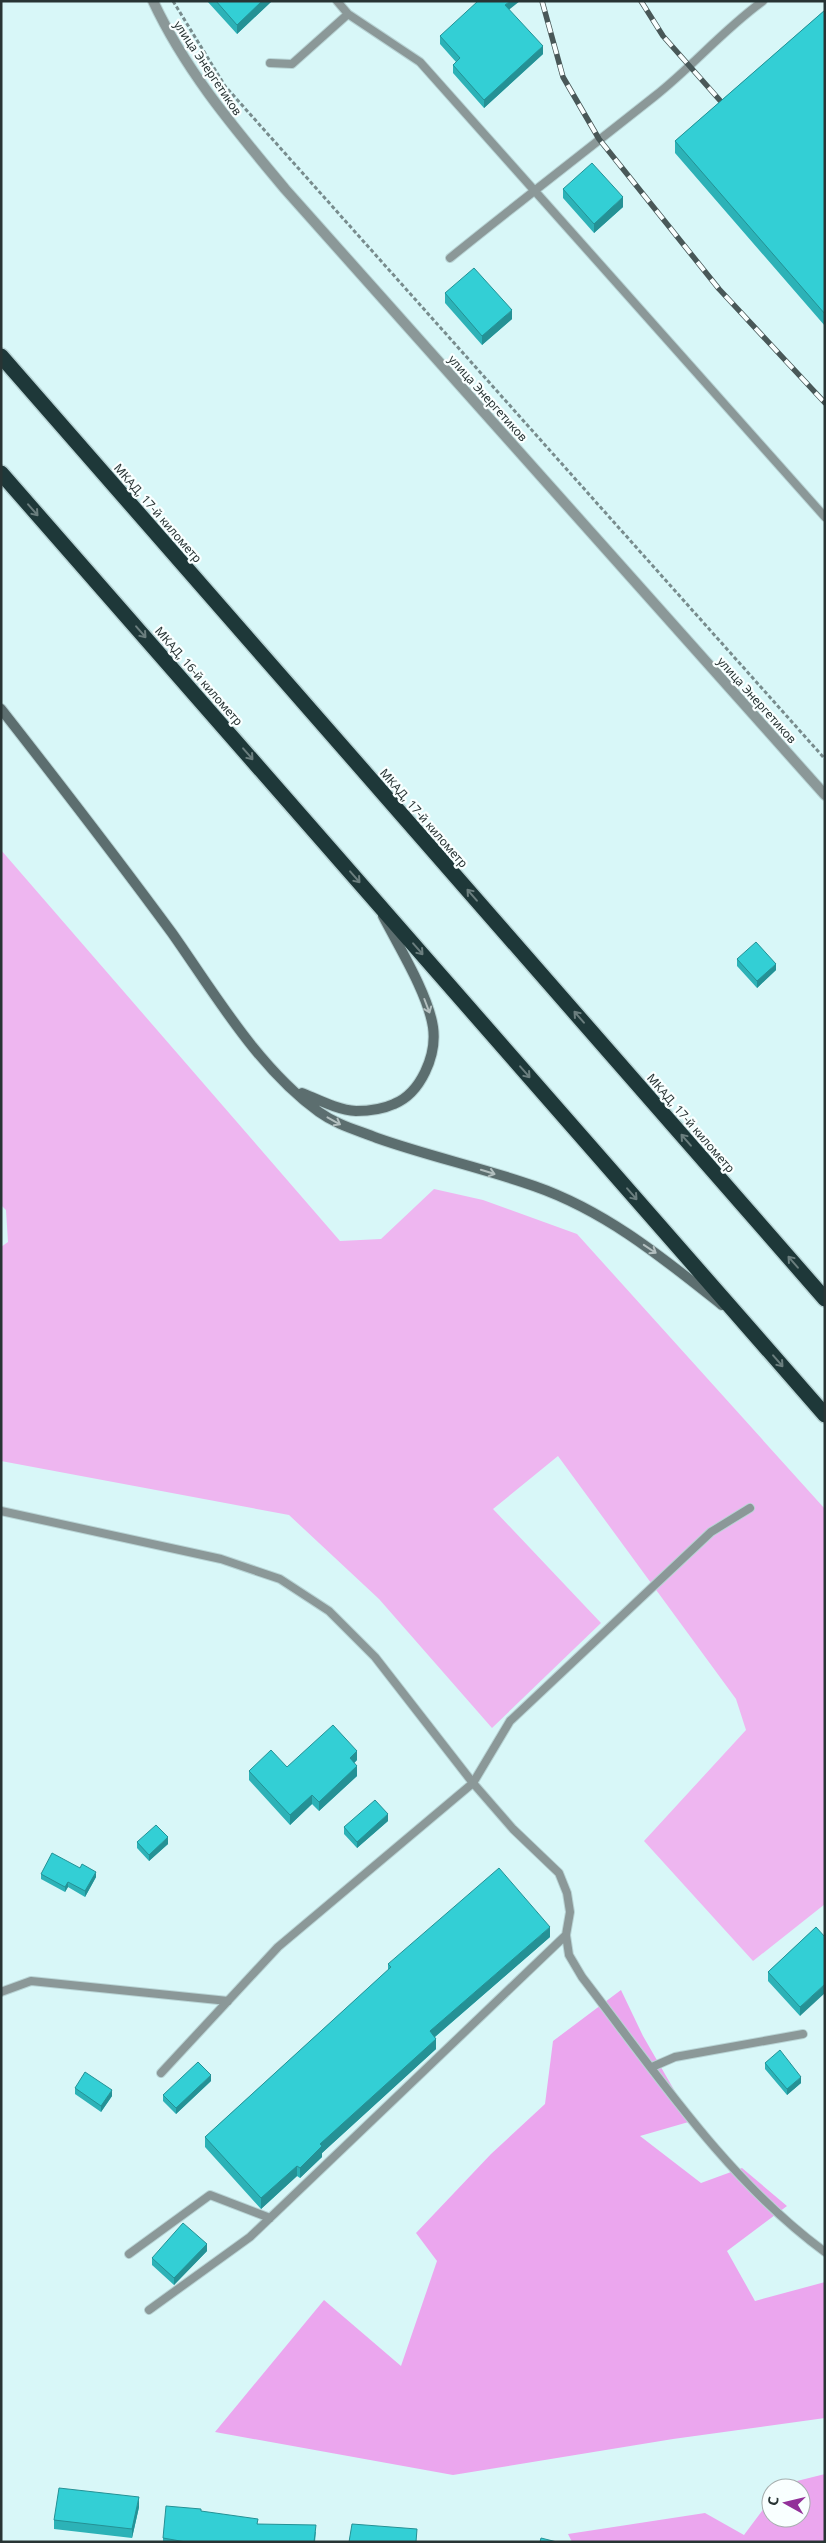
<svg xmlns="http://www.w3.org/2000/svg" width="826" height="2543" viewBox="0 0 826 2543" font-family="'Noto Sans',sans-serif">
	<rect width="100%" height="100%" fill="#d8f7f8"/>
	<path fill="#eeb6f0" d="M1,850L340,1241L381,1239L434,1189L483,1200L577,1234L825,1509V1904L753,1961L644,1841L746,1730L736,1699L558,1456L493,1509L601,1623L492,1728L379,1599L289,1515L1,1461V1247L8,1242L6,1210L1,1205Z"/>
	<path fill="#eba6ee" d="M621,1990L643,2036L692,2121L640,2136L701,2183L742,2168L787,2206L727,2251L755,2301L825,2282V2418L673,2439L453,2475L215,2432L324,2300L401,2366L437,2261L416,2233L491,2154L545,2104L553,2041Z
		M825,2474V2542H572L568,2534L705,2513L744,2535L771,2499V2518H801V2488H779L781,2485Z"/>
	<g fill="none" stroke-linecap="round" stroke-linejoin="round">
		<defs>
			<path id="lane" d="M337,1L348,14L420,62L825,517
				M270,63L292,64L348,14
				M450,258C518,203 587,150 655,96C693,66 724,29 763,1
				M1,1511L221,1559L280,1579L329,1611L375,1657L473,1783L513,1829L559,1873L567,1893L570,1912L566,1935L569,1955L582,1977C656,2073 727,2180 825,2252
				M1,1992L31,1981L228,2001
				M652,2067L675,2057L803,2034
				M161,2073L278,1947L473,1783L510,1721L711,1532L750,1508
				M129,2254L210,2195L270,2218
				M149,2310L250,2237L566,1935"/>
			<path id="street" d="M153,1C186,72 236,130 285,189L825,795"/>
			<path id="secondary" d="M1,709C59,783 116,857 172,933C215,994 258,1068 319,1112C337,1125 357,1130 377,1138C428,1156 483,1168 534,1186C606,1211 663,1258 722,1305
				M302,1093C319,1100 338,1110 356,1111C368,1111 383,1109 394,1104C421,1093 437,1055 433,1027C428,994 399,947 383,916"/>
			<path id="highway" d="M1,356L825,1299
				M1,473L825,1415"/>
		</defs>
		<use href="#lane" stroke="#b8d4d5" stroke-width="10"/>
		<use href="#street" stroke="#b8d4d5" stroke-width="12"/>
		<use href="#secondary" stroke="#b8d4d5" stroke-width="12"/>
		<use href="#highway" stroke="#b8d4d5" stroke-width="18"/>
		<path stroke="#788c8d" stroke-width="3" stroke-dasharray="4 2.5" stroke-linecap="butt" d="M173,1L225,86L825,759"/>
		<use href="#lane" stroke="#8b9898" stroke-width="8"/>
		<use href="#street" stroke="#8b9898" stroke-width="10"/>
		<use href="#secondary" stroke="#5c6e6f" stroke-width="10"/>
		<use href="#highway" stroke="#1e3839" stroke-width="15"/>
		<defs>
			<path id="rail" d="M542,1L563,77L599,139L719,289L825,403
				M641,1L663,36L724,105"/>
		</defs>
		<use href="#rail" stroke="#495858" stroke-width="5.5"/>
		<use href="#rail" stroke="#f9ffff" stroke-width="4" stroke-dasharray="11" stroke-linecap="butt"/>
	</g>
	<path fill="#2cb2b7" d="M207,1H272L237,34Z
		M509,10L543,54L484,108L453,73V65L456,62L440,44V36Z
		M825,10V326L675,153V141Z
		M563,189L623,207L594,233L563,198Z
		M445,293L512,319L482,345L445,303Z
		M737,959L776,970L757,988L737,966Z
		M357,1760L354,1763L357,1776L319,1811L312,1804L290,1825L249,1780V1771Z
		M388,1821L357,1848L344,1834V1827Z
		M137,1842L168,1844L149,1861L137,1848Z
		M80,1868L96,1877L85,1897L68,1887L65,1892L41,1879V1874Z
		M816,1927L800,2016L768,1981V1972Z
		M550,1937L435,2037L436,2049L322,2153V2157L300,2178L297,2176L261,2209L205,2147V2137L388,1970V1964Z
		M765,2063L801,2083L787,2095L765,2069Z
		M211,2081L176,2114L163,2101V2095Z
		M75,2088L112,2096L101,2112L75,2094Z
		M207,2251L174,2285L152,2265V2258Z
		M139,2507L132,2538L54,2529V2520Z
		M201,2511L258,2524L316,2532L315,2542H163V2538Z"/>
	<path fill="#249195" d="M262,1H272L237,34V25Z
		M510,1H520L505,13V5Z
		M543,46V54L484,108V100Z
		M623,197V207L594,233V224Z
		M512,310V319L482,345V336Z
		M776,964V970L757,988V981Z
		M357,1751V1760L350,1767V1758Z
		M357,1766V1776L319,1811V1802Z
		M312,1795V1804L290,1825V1815Z
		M388,1814V1821L357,1848V1842Z
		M168,1837V1844L149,1861V1855Z
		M96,1872V1877L85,1897V1891Z
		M68,1882V1887L65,1892V1887Z
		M550,1927V1937L430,2041V2031Z
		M825,1984V1993L800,2016V2007Z
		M436,2039V2049L322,2153V2157L300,2178V2168L320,2144Z
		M211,2075V2081L176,2114V2108Z
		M801,2077V2083L787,2095V2089Z
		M112,2090V2096L101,2112V2106Z
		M297,2166V2176L261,2209V2198Z
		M207,2244V2251L174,2285V2278Z
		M139,2497V2507L132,2538V2529Z"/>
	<path fill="#33cfd5" stroke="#249195" d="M216,1H262L237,25Z
		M478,1H510L505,5L543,46L484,100L453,65L460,58L440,36Z
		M825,10V314L675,141Z
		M592,163L623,197L594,224L563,189Z
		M474,268L512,310L482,336L445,293Z
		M756,942L776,964L757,981L737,959Z
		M333,1725L357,1751L350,1758L357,1766L319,1802L312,1795L290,1815L249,1771L271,1750L287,1767Z
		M375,1800L388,1814L357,1842L344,1827Z
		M156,1825L168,1837L149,1855L137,1842Z
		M52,1853L80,1868L82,1864L96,1872L85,1891L68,1882L65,1887L41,1874Z
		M499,1868L550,1927L430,2031L436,2039L320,2144L322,2146L300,2168L297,2166L261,2198L205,2137L391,1967L388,1964Z
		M816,1927L825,1937V1984L800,2007L768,1972Z
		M780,2050L801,2077L787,2089L765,2063Z
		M198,2062L211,2075L176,2108L163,2095Z
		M85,2072L112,2090L101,2106L75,2088Z
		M183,2223L207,2244L174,2278L152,2258Z
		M59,2488L139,2497L132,2529L54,2520Z
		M166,2506L201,2509V2511L258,2519L257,2524L316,2525L314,2542H186L163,2538Z
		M352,2524L417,2529L416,2542H349Z
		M541,2538L557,2542H540Z"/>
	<defs><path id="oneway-shaft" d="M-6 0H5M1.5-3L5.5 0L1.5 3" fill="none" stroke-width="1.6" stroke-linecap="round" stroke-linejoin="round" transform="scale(1.25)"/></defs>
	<g stroke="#6b7e7e">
		<use href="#oneway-shaft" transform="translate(33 510) rotate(49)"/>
		<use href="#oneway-shaft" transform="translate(141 632) rotate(49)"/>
		<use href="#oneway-shaft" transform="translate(248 754) rotate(49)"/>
		<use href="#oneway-shaft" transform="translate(355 877) rotate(49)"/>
		<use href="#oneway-shaft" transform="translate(472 895) rotate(-131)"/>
		<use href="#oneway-shaft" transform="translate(418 949) rotate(49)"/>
		<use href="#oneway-shaft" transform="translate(579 1017) rotate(-131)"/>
		<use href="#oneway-shaft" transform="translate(525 1072) rotate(49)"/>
		<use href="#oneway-shaft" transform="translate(686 1140) rotate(-131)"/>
		<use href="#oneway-shaft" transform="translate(632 1194) rotate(49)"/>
		<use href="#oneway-shaft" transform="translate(793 1262) rotate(-131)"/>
		<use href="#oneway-shaft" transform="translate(778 1361) rotate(49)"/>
	</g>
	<g stroke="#b2bebe">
		<use href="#oneway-shaft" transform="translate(427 1006) rotate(69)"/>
		<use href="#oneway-shaft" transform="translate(334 1121) rotate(29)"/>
		<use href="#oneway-shaft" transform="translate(488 1172) rotate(17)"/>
		<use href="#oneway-shaft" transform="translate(650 1249) rotate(34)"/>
	</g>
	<g text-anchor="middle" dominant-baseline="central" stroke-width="4.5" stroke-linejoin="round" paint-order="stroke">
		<g font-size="12" fill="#283434" stroke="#f9ffff">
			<text transform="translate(208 68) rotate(56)">улица Энергетиков</text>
			<text transform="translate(488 398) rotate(48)">улица Энергетиков</text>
			<text transform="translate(158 513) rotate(49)">МКАД, 17-й километр</text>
			<text transform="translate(199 676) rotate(49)">МКАД, 16-й километр</text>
			<text transform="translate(757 700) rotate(48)">улица Энергетиков</text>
			<text transform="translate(424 818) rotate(49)">МКАД, 17-й километр</text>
			<text transform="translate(691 1123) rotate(49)">МКАД, 17-й километр</text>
		</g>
	</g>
	<rect width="826" height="2543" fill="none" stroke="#283434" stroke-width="5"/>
	<g transform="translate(786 2503) rotate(278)"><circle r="24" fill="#f9ffff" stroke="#a5aeae"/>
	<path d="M0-4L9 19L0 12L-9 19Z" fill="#923199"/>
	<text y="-8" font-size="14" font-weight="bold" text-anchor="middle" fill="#283434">С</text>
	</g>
</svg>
